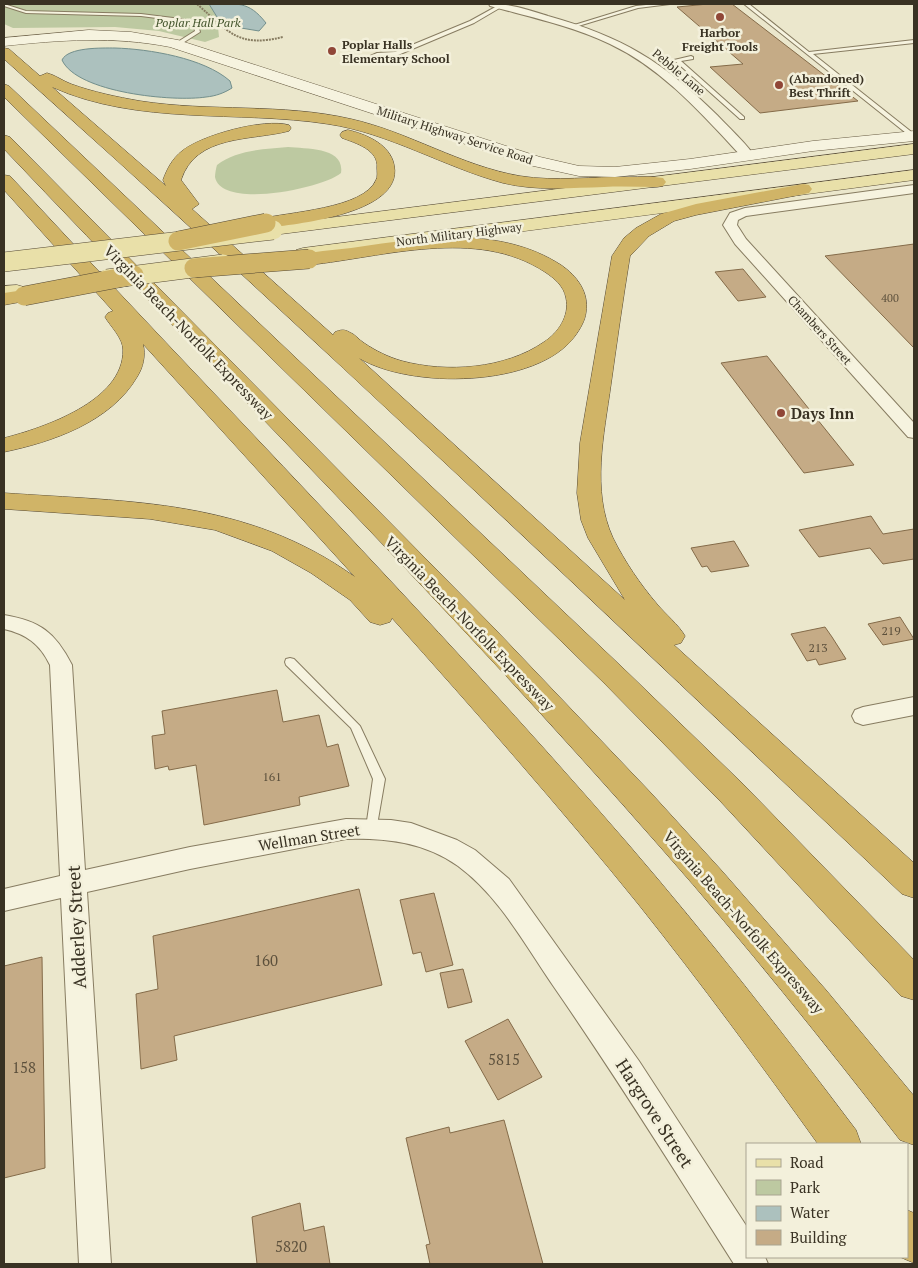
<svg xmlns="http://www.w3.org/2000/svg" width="918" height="1268" viewBox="0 0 918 1268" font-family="'PT Serif',serif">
	<rect width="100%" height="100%" fill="#ebe7cc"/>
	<path fill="#bdc9a1" d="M4,4H209L217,17L219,37L205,42L159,31L115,27L13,28L4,24Z
		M288,147C307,149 345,147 341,173C324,188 221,210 215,177C215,174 216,168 217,165C236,150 264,149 288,147Z"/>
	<path fill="#acc1be" stroke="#738f8c" d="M209,4C237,4 248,0 266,23L259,31L241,28L217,17Z
		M115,48C149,49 204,58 230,81L232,88C224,93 216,96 206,97C174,102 77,93 62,60C68,47 102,48 115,48Z"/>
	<path fill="#c5ab86" stroke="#846b49" d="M708,4H732L858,101L760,113L710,67L743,64L677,7Z
		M914,244V348L825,256Z
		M743,269L766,297L738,301L715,272Z
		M767,356L805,404L854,465L804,473L721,363Z
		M871,516L883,534L914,529V559L883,564L870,548L819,557L799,530Z
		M734,541L749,566L711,572L707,566L702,567L691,548Z
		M900,617L914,639L883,645L868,624Z
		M825,627L832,637L846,659L819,665L816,659L807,661L791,634Z
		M277,690L283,722L319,715L327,747L338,744L349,786L299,797L300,805L204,825L196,765L169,770L168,766L155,769L152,736L165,734L162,711Z
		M359,889L382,985L174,1036L177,1060L141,1069L136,994L158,989L153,936Z
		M434,893L453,965L426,972L421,952L413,954L400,900Z
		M42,957L45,1168L4,1178V966Z
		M463,969L472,1002L448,1008L440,973Z
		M508,1019L542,1077L498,1100L465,1041Z
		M504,1120L543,1264H430L426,1245L430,1244L406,1138L449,1127L450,1133Z
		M300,1203L304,1231L324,1226L330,1264H257L252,1217Z"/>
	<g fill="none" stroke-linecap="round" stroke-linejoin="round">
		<defs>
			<path id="lane" d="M4,4L26,11L141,14L181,19L198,25L200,32L178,46L176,43L195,31L194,27L180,21L141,16L26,13L4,6Z
				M656,4H670L638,8L575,27L571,26L636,6Z
				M744,4H749L809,52L914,40V43L813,54L914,134V137H911Z
				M499,5L503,6L474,23L398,55L380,56L360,64L355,63L377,53L395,52L470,21Z
				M691,56L693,57V59L681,61L744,117V119H740L674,60Z
				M290,658L294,659L360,726L385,779L376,831L372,833L368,831L366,828L373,779L351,728L286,665L285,662L286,659Z"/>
			<path id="street" d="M489,4C509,3 529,10 548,16C623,37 662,61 717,115C729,128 743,140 753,154L752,157H742C703,115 663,69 610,44C572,26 530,17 490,6Z
				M914,185V193L746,216L738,220L737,225L746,239L914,423V438L908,437L735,244L723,225L730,213L745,208Z
				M4,615C40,621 55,632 72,665L85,870L190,847L346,819L391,820L411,823L457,840L475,850L509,879L639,1061L747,1227V1257H765L768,1264H734C675,1171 617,1078 554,987C525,945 500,897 458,866C424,842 386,838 346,839L190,869L87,892L111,1264H79L61,898L4,911V889L60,876L50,665C40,644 26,634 4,629Z
				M914,697V715L863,725L855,722L852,716L855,710L863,707Z"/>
			<path id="secondary" d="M89,30L131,32L178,40L540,157L579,166L615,167L690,159L813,141L914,131V141L813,151L690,169L615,177L579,176L529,165L170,47C114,36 60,40 4,46V38Z"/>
			<path id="primary" d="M914,144V154L273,235L267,234L264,230L267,226L273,225Z
				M914,170V180L303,260L296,258L294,254L296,250L303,248Z
				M17,285L24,287L27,291L24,295L4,298V286Z"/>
			<path id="highway" d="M4,48L9,49L40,76L47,73C55,75 63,81 71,84C93,92 117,97 140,101C210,112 282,103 351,119C409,132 461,166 520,176C556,182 593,176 629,177C640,177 652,176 663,178L666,182L663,186L657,187C639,187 622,186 604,187C570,188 536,191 503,183C444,167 389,133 328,124C237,110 139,126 52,87L166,186L163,180C167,169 172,159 182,151C202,135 264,118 289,125L291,128L289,131C251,141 196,134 181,180L199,204L192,209L333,335L335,332C340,330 344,329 349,332C355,334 359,340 364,343C376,351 388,357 402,361C447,373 505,369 544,342C558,333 570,316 566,298C564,286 554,278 545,272C477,227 384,257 309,265L302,263L300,259L302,255C320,250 340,250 358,247C426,237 500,226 561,265C577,276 589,292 586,312C585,321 580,329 575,336C537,388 410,389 359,358L625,600L588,538L581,520L577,493L580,443L612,256L624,238L636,228L661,214L696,204L803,184L809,185L812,189L809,193L696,215L674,221L649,236L630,256C623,299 617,341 611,384C604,435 591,490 613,538C625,562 640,584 657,604C666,615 678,624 685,636L681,643L674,645L914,863V898L902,894C605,613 309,331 4,59Z
				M4,84L9,86L624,669L743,784L914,960V1000L901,996L721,802L604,683L4,97Z
				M348,130C365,134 387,143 393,161C410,213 297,224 266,228L260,227L257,223L260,219C287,212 364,209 376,180C378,177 377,171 377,168C379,150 356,143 342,138L340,135L342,132Z
				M4,135L10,137L493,627L651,793L722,871L826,990L914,1096V1145L900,1140C823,1041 745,943 662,849C451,608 224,381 4,149Z
				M4,175L10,176C216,399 430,615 628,844C708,937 783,1033 856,1130L861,1144H818C760,1063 701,983 639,905C560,807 476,712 392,618L390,622L380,625L370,622L350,600L311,573L272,551L215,530L150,519L4,509V493C131,502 246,499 355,577L143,344C146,355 143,368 137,377C111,422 52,442 4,452V438C43,428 124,401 123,350C123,338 111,327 105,317L108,313L113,311L4,190Z
				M24,290L31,292L34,296L31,300L4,305V293Z
				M907,1210L914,1213V1263L900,1257H907Z"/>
		</defs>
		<use href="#lane" stroke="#877c61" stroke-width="2"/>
		<use href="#street" stroke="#877c61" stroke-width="2"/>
		<use href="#secondary" stroke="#695d44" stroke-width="1"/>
		<use href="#primary" stroke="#564a35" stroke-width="1"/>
		<use href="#highway" stroke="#564a35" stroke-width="1"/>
		<path stroke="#877c61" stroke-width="2" stroke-dasharray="2 1" stroke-linecap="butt" d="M197,4C229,32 238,48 283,37"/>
		<use href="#lane" fill="#f6f3df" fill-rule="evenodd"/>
		<use href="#street" fill="#f6f3df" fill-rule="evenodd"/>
		<use href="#secondary" fill="#f6f3df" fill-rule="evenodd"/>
		<use href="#primary" fill="#e9e0a9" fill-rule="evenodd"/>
		<use href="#highway" fill="#d0b467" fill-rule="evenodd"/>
		<defs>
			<path id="primary-bridge" d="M4,262L273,230
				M107,279L223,264"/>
			<path id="highway-bridge" d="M178,241L266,223
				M194,268L309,259
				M24,296L134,275"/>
		</defs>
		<use href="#primary-bridge" stroke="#564a35" stroke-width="20" stroke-linecap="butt"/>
		<use href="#highway-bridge" stroke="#564a35" stroke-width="20" stroke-linecap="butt"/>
		<use href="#primary-bridge" stroke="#e9e0a9" stroke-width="19"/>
		<use href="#highway-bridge" stroke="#d0b467" stroke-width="19"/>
	</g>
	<g fill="#904637" stroke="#f3f0db" stroke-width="2">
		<circle cx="720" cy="17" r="5"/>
		<circle cx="332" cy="51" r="5"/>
		<circle cx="779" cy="85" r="5"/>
		<circle cx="781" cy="413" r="5"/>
	</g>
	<g text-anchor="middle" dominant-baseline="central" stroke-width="5" stroke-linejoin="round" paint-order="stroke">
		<g font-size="11" fill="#5c503c">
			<text x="890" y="298">400</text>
		</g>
		<g font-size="12" font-style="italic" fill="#43542c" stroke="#f3f0db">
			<text x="198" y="22">Poplar Hall Park</text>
		</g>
		<g font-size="12" font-weight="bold" fill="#393223" stroke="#f3f0db" text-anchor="start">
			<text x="720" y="32" text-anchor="middle">Harbor<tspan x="720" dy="14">Freight Tools</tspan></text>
			<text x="342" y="44">Poplar Halls<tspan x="342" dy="14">Elementary School</tspan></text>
			<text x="789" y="78">(Abandoned)<tspan x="789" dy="14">Best Thrift</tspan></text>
		</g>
		<g font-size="12" fill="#393223" stroke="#f3f0db">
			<text transform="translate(679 72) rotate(40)">Pebble Lane</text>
			<text transform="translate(455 135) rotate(18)">Military Highway Service Road</text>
			<text transform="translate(459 234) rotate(-7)">North Military Highway</text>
			<text transform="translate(820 330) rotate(48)">Chambers Street</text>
		</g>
		<g font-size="12" fill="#5c503c">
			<text x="891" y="630">219</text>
			<text x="818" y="647">213</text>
			<text x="272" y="776">161</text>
		</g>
		<g font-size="15" fill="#393223" stroke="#f3f0db">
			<text transform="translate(189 332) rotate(46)">Virginia Beach-Norfolk Expressway</text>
			<text transform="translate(470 623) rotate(46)">Virginia Beach-Norfolk Expressway</text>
			<text transform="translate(309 837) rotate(-9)">Wellman Street</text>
			<text transform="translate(744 922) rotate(49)">Virginia Beach-Norfolk Expressway</text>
		</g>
		<g font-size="15" font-weight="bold" fill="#393223" stroke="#f3f0db" text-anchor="start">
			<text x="791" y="413">Days Inn</text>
		</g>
		<g font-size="15" fill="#5c503c">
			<text x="266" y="960">160</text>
			<text x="504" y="1059">5815</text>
			<text x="24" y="1067">158</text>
			<text x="291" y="1246">5820</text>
		</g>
		<g font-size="18" fill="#393223" stroke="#f3f0db">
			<text transform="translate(76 927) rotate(-93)">Adderley Street</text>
			<text transform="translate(655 1113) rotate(57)">Hargrove Street</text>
		</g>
	</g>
	<rect width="918" height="1268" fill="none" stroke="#393223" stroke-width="10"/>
	<rect x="746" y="1143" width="162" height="115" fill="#f3f0db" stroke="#a9a491"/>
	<rect x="756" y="1159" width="25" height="8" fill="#e9e0a9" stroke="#a9a491"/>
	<text x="790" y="1168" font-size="15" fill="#393223">Road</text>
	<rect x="756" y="1180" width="25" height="15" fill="#bdc9a1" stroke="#a9a491"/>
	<text x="790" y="1193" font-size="15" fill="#393223">Park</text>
	<rect x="756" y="1206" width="25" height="15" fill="#acc1be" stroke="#a9a491"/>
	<text x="790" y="1218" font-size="15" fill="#393223">Water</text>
	<rect x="756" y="1230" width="25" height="15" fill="#c5ab86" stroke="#a9a491"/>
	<text x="790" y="1243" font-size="15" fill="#393223">Building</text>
</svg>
